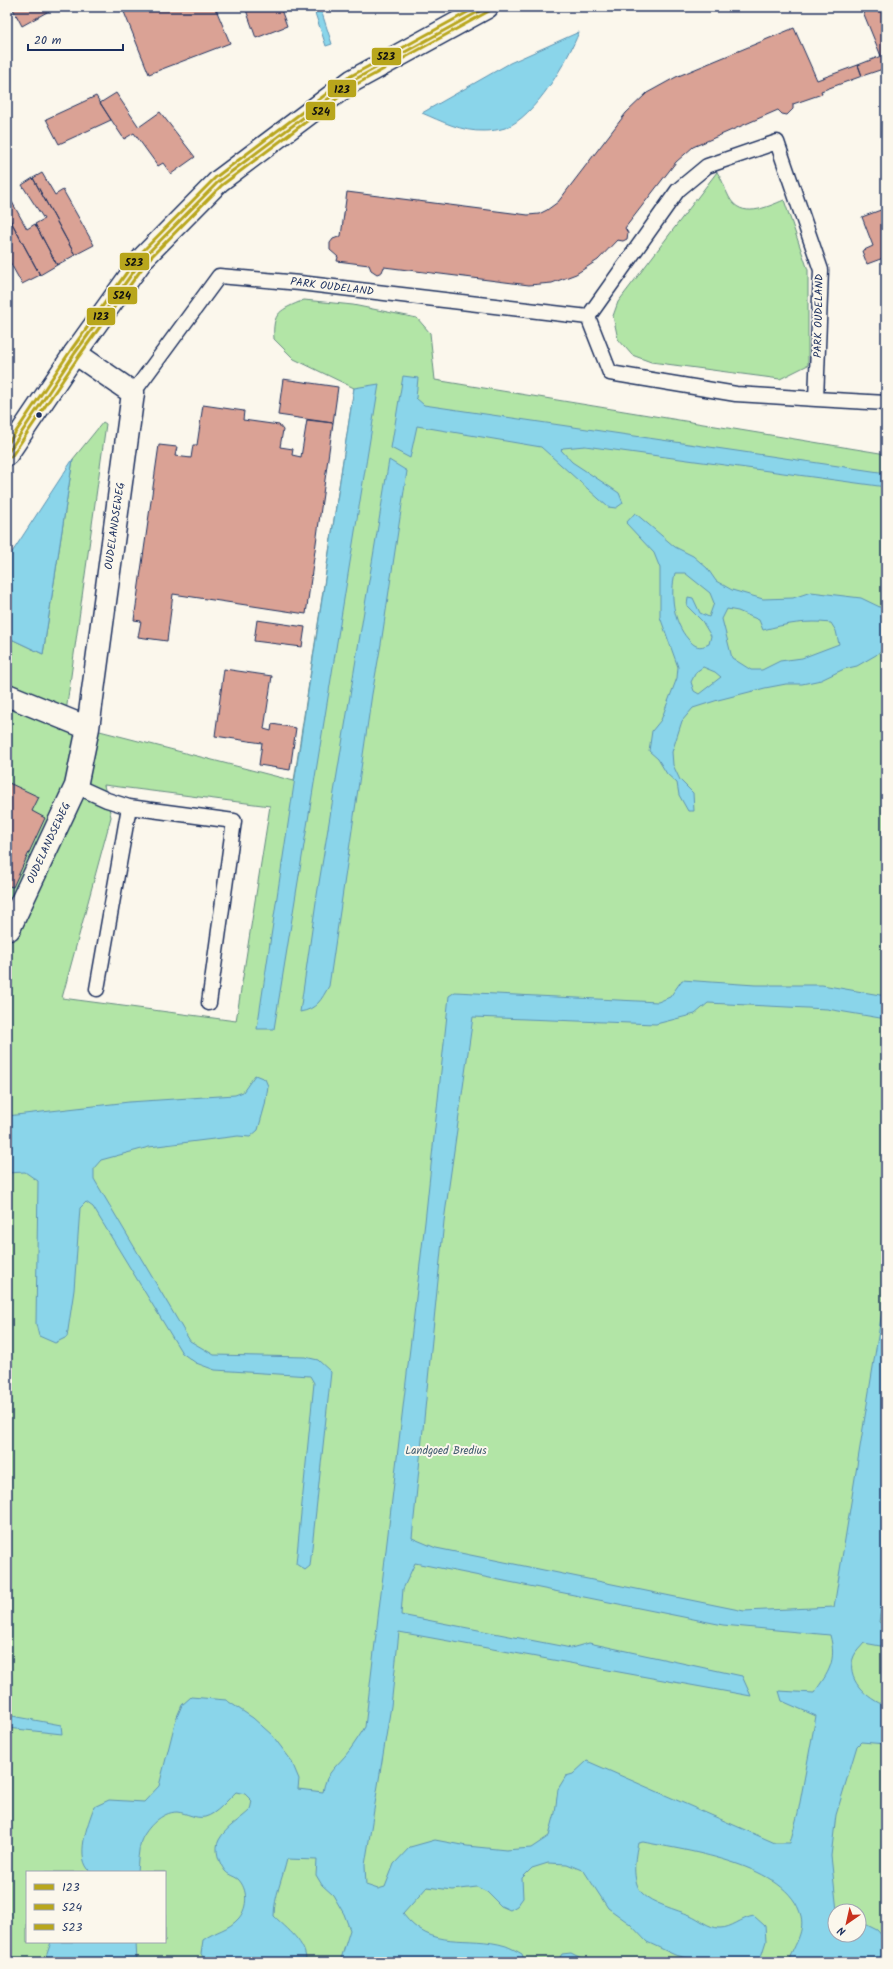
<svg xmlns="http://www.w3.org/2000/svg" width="893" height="1969" viewBox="0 0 893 1969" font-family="Kalam,sans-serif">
	<rect width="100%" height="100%" fill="#fbf7ec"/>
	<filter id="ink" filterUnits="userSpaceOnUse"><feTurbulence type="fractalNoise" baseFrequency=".025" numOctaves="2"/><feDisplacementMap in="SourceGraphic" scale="8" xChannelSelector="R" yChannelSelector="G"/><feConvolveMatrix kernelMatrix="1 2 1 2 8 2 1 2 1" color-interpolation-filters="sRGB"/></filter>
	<g filter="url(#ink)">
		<path fill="#b2e5a6" stroke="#668a82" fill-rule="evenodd" d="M717,172C723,180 724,188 729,197C741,220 767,207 784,200L808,270V365L780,379L651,362L632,355L618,339L613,316L618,302Z
			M304,300L353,305L417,318L430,333L435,380L886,454V1962H7V637L43,654L73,459L103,422L106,424L65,719L88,728L294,781L354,388L294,359L274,339C272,312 280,310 304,300ZM104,785L270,806L236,1021L62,998L111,817ZM27,1872H165V1942H27ZM835,1911H859V1935H835Z"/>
		<path fill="#8ad5ea" stroke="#5e93b2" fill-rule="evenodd" d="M313,7H320L332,44L326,46Z
			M579,32C568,60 535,117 505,128C499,130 490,131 484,131C462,132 441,121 422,113L510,63Z
			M403,376L418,378L416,398L424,405L886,473V487L585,446L563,448L561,450L572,462L619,493L623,503L616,508L608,507L541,447L417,426L410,458L391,448Z
			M379,384L274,1029H257L354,388Z
			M73,459L43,654L7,637V560Z
			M389,460L407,471L381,644L372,694L329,986C321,1000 317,1009 300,1012L317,895Z
			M635,513L675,547L693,556L707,568L716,581L732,590L763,599L793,598L811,592L861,598L886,610V646L876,655L857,666L844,669L821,680L802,684H786L765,688L718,700L693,708L682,721L672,752L673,765L680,780L693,793L694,811H688L679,795L677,783L667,774L658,759L649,751L652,731L661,720L677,678L678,667L660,617V568L654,553L626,523ZM675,573H685L710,593L714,603L709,617L700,613L693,598L688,597L687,606L702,621L711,636L709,644C699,649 695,647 688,639C673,622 670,594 675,573ZM727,609L738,611L759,620L763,630C786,624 806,620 831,623L836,631L839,644L802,658L780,661L762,670H751L732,658L722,619ZM703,667L715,672L721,677L699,694L694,691L691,682L696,672Z
			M682,980L755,985H822L886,996V1019L827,1009L708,1003L695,1014L656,1024L473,1017L444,1221L412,1538L436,1548L744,1611L834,1607L886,1287V1577L879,1622L886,1628V1647L864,1643C861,1647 856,1651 854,1656C844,1679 867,1699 886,1706V1744L861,1742L857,1746L836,1815L831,1856L837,1911H835V1935H859V1921L877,1930L886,1940V1962H788C793,1947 805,1933 801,1916C788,1864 688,1851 643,1842L638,1843C635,1857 631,1881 642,1893C651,1903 677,1910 690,1915C700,1919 708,1928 720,1928C732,1928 741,1918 754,1916L765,1926L766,1941L760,1960L758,1962H704L675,1955L647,1942L630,1924L608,1908L584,1871L567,1864L548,1863L532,1868L522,1878L523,1898L517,1906L510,1910L501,1906L487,1892L477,1887L452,1890L427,1887L403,1914C432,1952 467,1934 506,1946C511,1948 517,1951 522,1954L525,1962H340L350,1930L344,1914L333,1895L322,1885L316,1875L317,1860L287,1859C283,1877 274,1897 274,1916C287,1929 307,1943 306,1962H207L201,1954L203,1940C215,1931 229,1930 239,1918C248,1907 248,1889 238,1879C234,1876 228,1875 225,1871C219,1863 214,1849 219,1840C226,1827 240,1820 250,1810L252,1801L245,1794L236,1792C227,1800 217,1814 205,1817C195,1819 187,1813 177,1812C162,1812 147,1827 141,1841C138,1850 138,1863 137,1872H91C74,1858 88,1824 94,1807L109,1800L144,1802L159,1786L176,1719L182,1705L191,1697L226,1700L253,1718L272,1735L291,1760L299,1779L298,1789L323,1792C326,1771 338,1766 349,1751C355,1743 360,1735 365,1727L425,1222L449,996L455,992L658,1002L670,997ZM415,1563L723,1625L830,1635C837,1661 829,1672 814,1693L779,1691L782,1701L816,1716L798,1813L790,1843H775L587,1761L573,1774L566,1776L558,1789L555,1813L549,1836L531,1848L506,1850L467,1846L435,1840L410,1847L394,1864L385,1887L378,1889L366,1885L365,1865L391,1706L399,1632L751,1696L742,1676L589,1643L571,1648L401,1615L403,1589Z
			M255,1075L265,1079L268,1086L265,1105L258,1130L250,1137L238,1136L149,1147L101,1160L94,1168V1179L190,1341L214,1355L305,1357L318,1360L331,1372L310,1566L305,1570L296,1564L314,1383L310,1376L215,1370L196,1363L182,1353L93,1207L86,1202L80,1208L74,1290L67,1337L55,1343L39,1336L36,1324L38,1181L25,1172L7,1173V1116L129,1102L235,1095L243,1092Z
			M7,1715L61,1725L62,1734L7,1728Z
			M51,1942H136L137,1962H47L46,1957Z
			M571,1953L589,1962H557L562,1954Z"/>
		<path fill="#daa295" stroke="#1b2f5e" d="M12,7H56L22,26Z
			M122,7H215L230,43L149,74Z
			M245,7H280L287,26L256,38Z
			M861,7H886V68L862,76L858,65L881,56Z
			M794,28L817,80L858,65L862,76L821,91L822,94L793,104V109L787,115L782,114L778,110L693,147L676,162L625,228L628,233L627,239L623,241L617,240L598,260L576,274L552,283L529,285L384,267L382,272L377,274L371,270L369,265L337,261L338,257L330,250V243L333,239L341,236L347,192L528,215L539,214L547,210L558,202L626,113L647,93L676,77Z
			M116,93L139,127L160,112L195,157L171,174L163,163L158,166L134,133L124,139L100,103Z
			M96,96L111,120L59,144L46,119Z
			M42,173L55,195L63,190L94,245L75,255L33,178Z
			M33,178L75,255L57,265L35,224L44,219L22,185Z
			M12,202L27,229L35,224L57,265L40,275L7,214V205Z
			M886,208V257L867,264L862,251L873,246L862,217Z
			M7,214L40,275L22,284L7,257Z
			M283,379L338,387L333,423L278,415Z
			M203,405L244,411L243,420L279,425L283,430L280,447L293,449L292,455L301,457L307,420L333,423L306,614L173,594L167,641L138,637L141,621L134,620L159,445L177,447L175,456L191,458L193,445H197Z
			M257,620L305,627L302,647L254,641Z
			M224,669L272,676L264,729L271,731L272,724L296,728L290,770L259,765L262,743L215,736Z
			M9,783L39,797L32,811L45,818L13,887L9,886L7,889V786Z"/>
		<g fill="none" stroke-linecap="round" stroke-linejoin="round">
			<defs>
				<path id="service" d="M133,393L219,276L300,283L588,317L678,190L707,166L777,142L821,270L816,399L736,394L610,373L588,317
					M816,399L886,403
					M76,786L107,800L129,807L234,821L209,1003
					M97,989L129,807"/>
				<path id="minor" d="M7,695L88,728
					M7,928L9,929L76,786L88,728L133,393L75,353"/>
				<path id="secondary" d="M7,454L75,353L144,257L219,181L352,81L487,7"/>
			</defs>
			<use href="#service" stroke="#1b2f5e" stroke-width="17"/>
			<use href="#minor" stroke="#1b2f5e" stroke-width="25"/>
			<use href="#secondary" stroke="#1b2f5e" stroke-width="25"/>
			<use href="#service" stroke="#fbf7ec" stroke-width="14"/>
			<use href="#minor" stroke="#fbf7ec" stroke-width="22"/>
			<use href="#secondary" stroke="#fbf7ec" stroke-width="22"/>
			<defs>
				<path id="bus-1" d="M7,454L75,353L144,257L219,181L352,81L487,7"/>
				<path id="bus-2" d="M11,457L79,356L148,260L222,185L355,85L489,11"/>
				<path id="bus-3" d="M7,445L71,350L140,254L216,177L349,77L477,7"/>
			</defs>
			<use href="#bus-1" stroke="#fbf7ec" stroke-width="6"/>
			<use href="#bus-2" stroke="#fbf7ec" stroke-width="6"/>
			<use href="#bus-3" stroke="#fbf7ec" stroke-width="6"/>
			<use href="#bus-1" stroke="#b8a61c" stroke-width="3"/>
			<use href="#bus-2" stroke="#b8a61c" stroke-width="3"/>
			<use href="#bus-3" stroke="#b8a61c" stroke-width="3"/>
		</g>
	</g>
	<circle fill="#1b2f5e" stroke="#fbf7ec" stroke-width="1.5" cx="39" cy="415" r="3.5"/>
	<g text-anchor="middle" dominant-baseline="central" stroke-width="4" stroke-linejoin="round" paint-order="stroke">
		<g font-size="11" fill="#1b2f5e" stroke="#fbf7ec">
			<text transform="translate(332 287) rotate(7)">PARK OUDELAND</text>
			<text transform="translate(819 316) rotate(-89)">PARK OUDELAND</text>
			<text transform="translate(115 526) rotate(-82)">OUDELANDSEWEG</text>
			<text transform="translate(49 843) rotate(-65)">OUDELANDSEWEG</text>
		</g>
		<g font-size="11" fill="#415c70" stroke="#fbf7ec">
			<text x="446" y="1451">Landgoed Bredius</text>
		</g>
	</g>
	<g stroke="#fbf7ec" stroke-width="1.5">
		<rect x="371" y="47" width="31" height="19" rx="4" fill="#b8a61c"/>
		<rect x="327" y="79" width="30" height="19" rx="4" fill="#b8a61c"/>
		<rect x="305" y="101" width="31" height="20" rx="4" fill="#b8a61c"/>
		<rect x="119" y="252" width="31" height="19" rx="4" fill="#b8a61c"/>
		<rect x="107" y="286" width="31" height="19" rx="4" fill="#b8a61c"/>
		<rect x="86" y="307" width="30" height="19" rx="4" fill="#b8a61c"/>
	</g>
	<g font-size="11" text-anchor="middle" font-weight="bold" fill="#111">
		<text x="386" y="60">523</text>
		<text x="342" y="93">123</text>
		<text x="321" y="115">524</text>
		<text x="134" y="266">523</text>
		<text x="122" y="299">524</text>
		<text x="101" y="320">123</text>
	</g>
	<rect width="893" height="1969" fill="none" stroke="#fbf7ec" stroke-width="24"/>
	<rect x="12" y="12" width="869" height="1945" fill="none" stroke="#1b2f5e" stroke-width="1.5" filter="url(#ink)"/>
	<rect x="26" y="1871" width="140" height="72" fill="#fbf7ec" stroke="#a1a7b3"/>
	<rect x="34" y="1884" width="20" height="6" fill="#b8a61c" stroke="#a1a7b3"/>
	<text x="62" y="1891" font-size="12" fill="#1b2f5e">123</text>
	<rect x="34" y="1904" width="20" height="6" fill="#b8a61c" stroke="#a1a7b3"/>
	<text x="62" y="1911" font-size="12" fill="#1b2f5e">524</text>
	<rect x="34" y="1924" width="20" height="6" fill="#b8a61c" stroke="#a1a7b3"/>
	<text x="62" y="1931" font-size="12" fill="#1b2f5e">523</text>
	<g transform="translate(847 1923) rotate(214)"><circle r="19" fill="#fbf7ec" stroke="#a1a7b3"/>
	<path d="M0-3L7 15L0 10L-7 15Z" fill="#c8321e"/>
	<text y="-6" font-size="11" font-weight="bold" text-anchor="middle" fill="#1b2f5e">N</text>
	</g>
	<path d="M28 44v6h95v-6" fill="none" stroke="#1b2f5e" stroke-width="2"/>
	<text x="34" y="44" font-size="12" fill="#1b2f5e" stroke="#fbf7ec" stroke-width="3" paint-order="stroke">20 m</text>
</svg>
